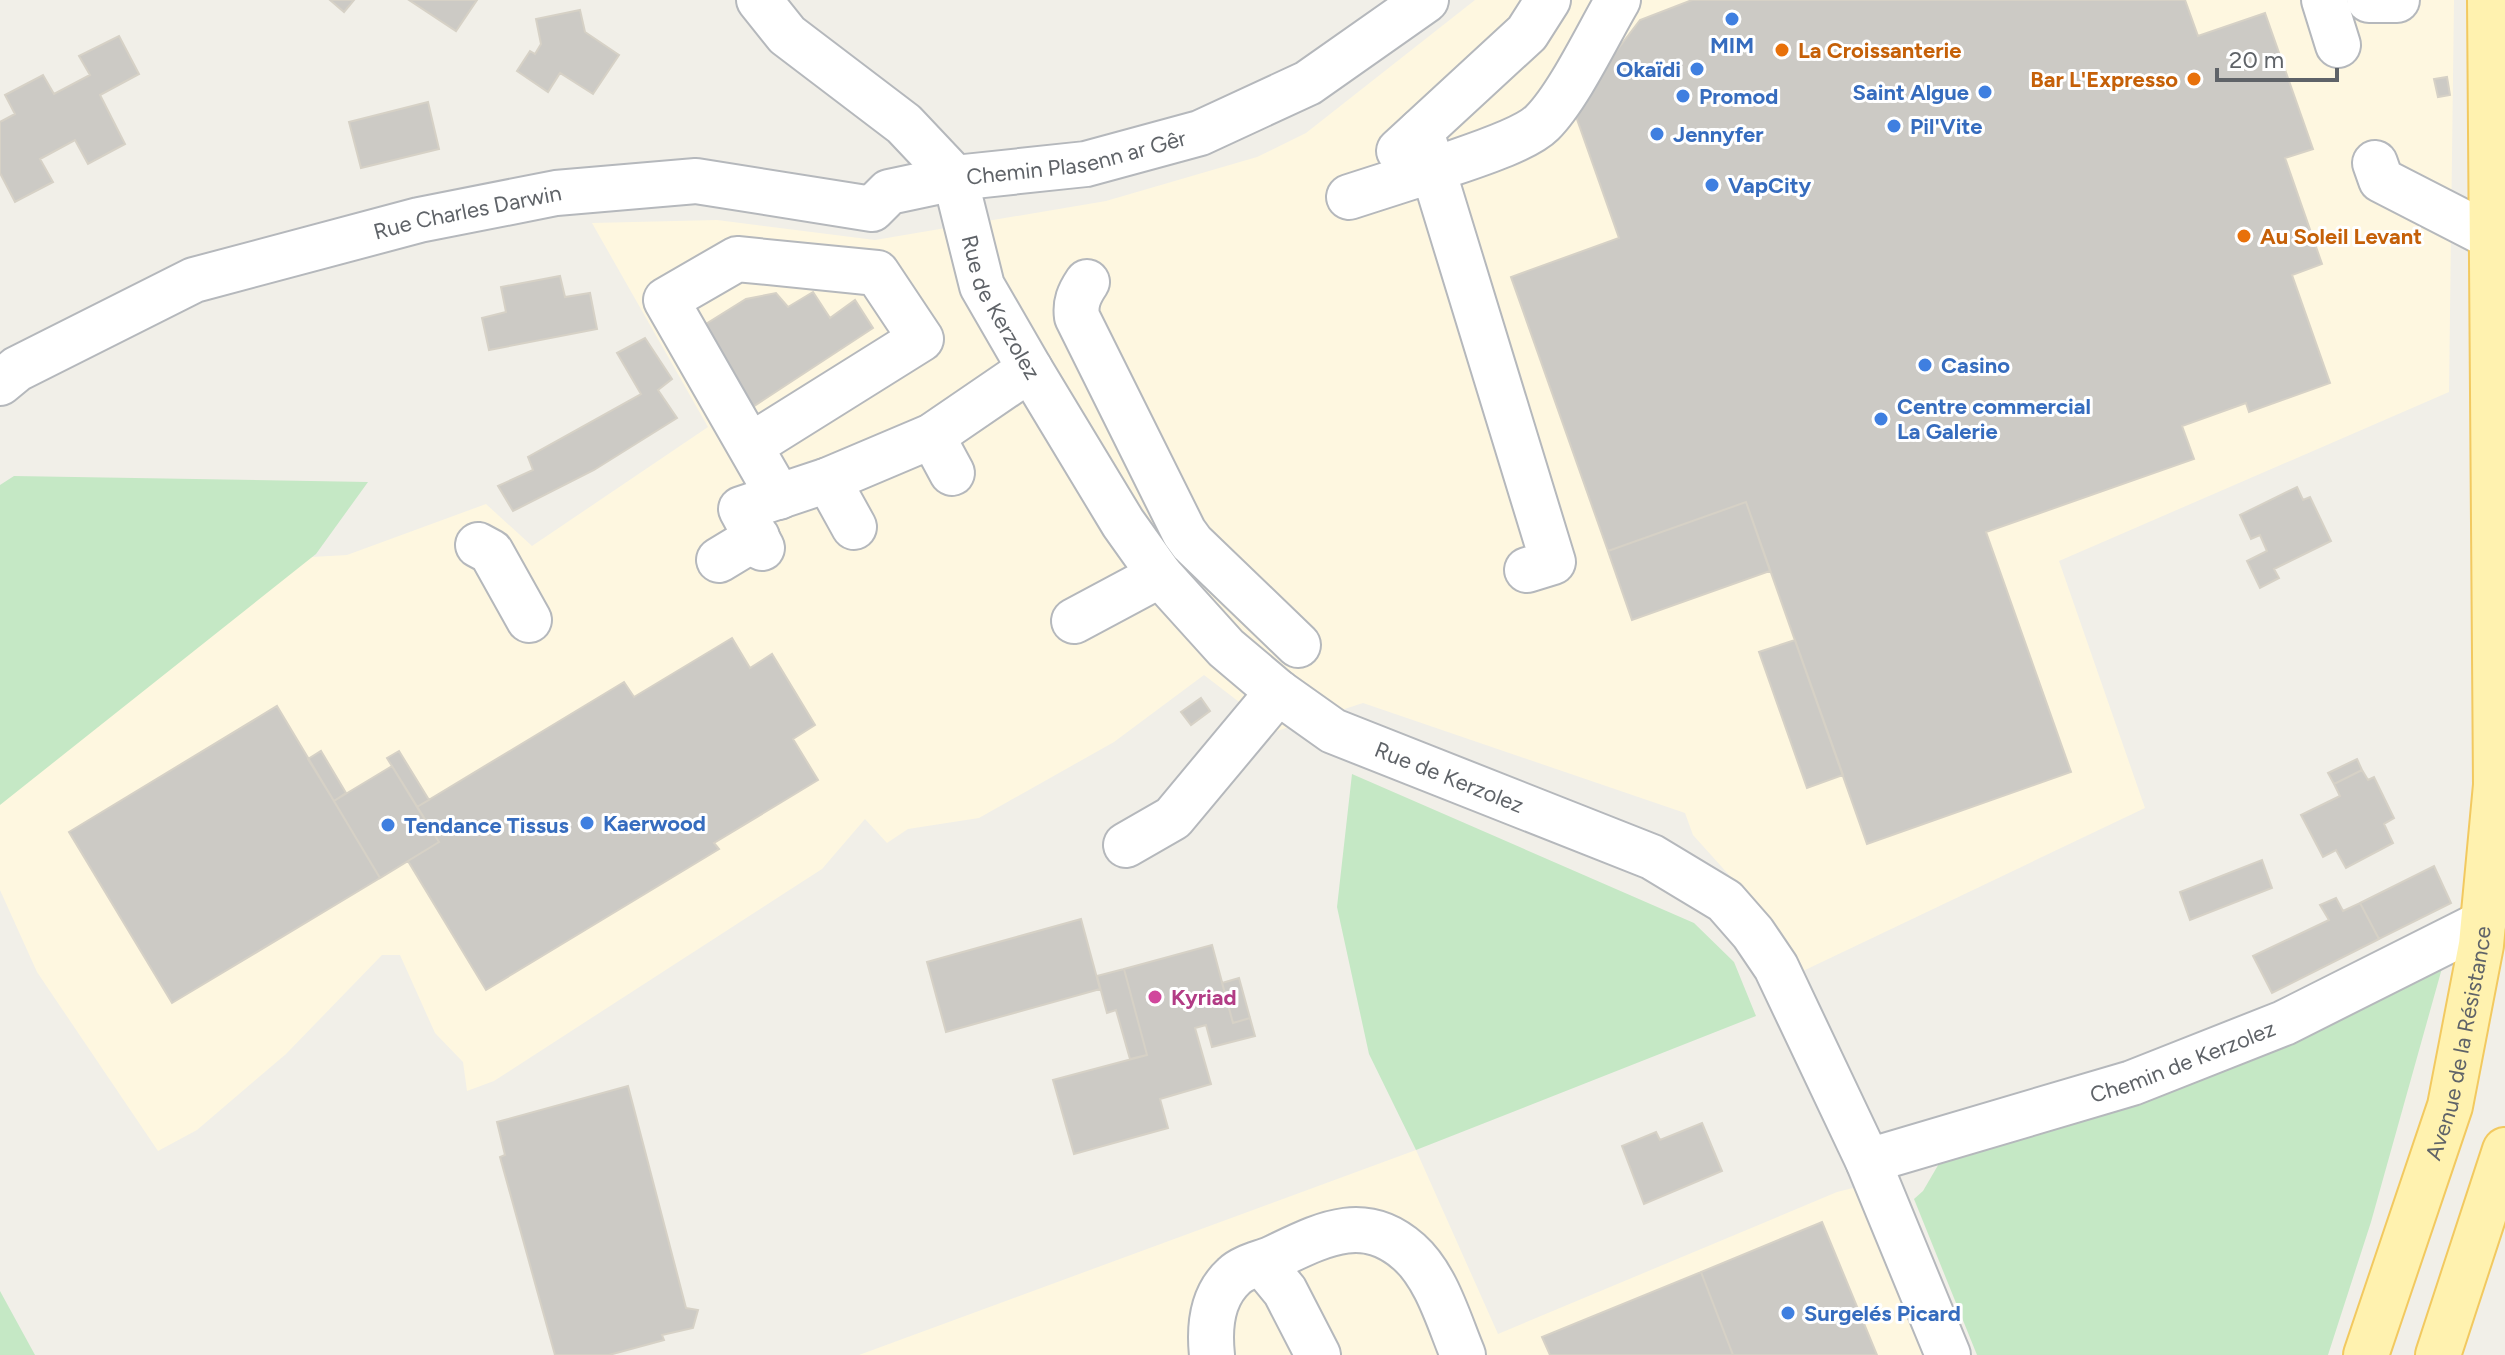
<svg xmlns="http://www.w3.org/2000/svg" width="2505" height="1355" viewBox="0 0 2505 1355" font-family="Figtree,sans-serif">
	<rect width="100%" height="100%" fill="#f1efe8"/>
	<path fill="#fef7e0" d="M1475,0H2454L2449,392L2059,561L2145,808L1803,971L1774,925L1693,835L1685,813L1363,703L1277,731L1204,675L1114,742L979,818L908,829L887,843L865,819L822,869L494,1081L467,1091L463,1062L435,1033L400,955H382L286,1054L197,1130L158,1151L37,972L0,890V804L224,622L312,557L347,555L486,504L532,546L708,427L592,223L717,220L875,240L1106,201L1257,157L1306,133Z
		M1416,1150L1498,1334L1837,1192L1900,1176L1972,1355H859Z"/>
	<path fill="#c5e8c5" d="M14,476L368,482L316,554L0,805V485Z
		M1352,774L1694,923L1734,962L1756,1016L1416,1150L1369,1054L1337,907Z
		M2444,961L2371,1222L2328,1355H1977L1914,1199L1923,1191L1944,1155Z
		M0,1291L35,1355H0Z"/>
	<path fill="#cccac5" stroke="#d6d1c6" stroke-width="2" d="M330,0H354L344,12Z
		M409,0H477L456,31Z
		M1692,0H2185L2198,36L2265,13L2313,149L2285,158L2322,264L2292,275L2330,383L2249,412L2246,403L2182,426L2194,459L1986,532L2071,772L1867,844L1746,502L1608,551L1511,277L1619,238L1573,108L1640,20Z
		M580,10L585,32L619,55L593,94L560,73L548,92L517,71L530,51L535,54L541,44L536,19Z
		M119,36L139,74L100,95L125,144L88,164L75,140L40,159L53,182L15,202L0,173V122L15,114L5,95L43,75L54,94L90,75L79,56Z
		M2447,77L2450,95L2438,97L2434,79Z
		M428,102L439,149L361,168L349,122Z
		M560,276L565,297L590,293L597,329L489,350L482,318L506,312L501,287Z
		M813,292L830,318L855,300L873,328L745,412L693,332L746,299L776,293L788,307Z
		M645,338L672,379L658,390L677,418L594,470L513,511L498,486L533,470L528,457L641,394L617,353Z
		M2297,487L2303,500L2310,497L2331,541L2274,569L2279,578L2260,588L2247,561L2267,551L2260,535L2251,539L2240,515Z
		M1746,502L1770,571L1632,620L1608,551Z
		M732,638L750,668L772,654L815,725L793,739L818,780L714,843L719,849L486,990L408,861L439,842L417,807L624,682L634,697Z
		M1795,640L1843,775L1807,788L1759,652Z
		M1201,698L1210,711L1191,725L1181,712Z
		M277,706L380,878L172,1003L69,832Z
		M321,751L346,793L334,801L308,759Z
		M399,751L429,800L417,807L387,758Z
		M2357,759L2362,770L2334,784L2328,773Z
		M392,766L439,842L380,878L334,801Z
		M2362,770L2368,780L2374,777L2394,818L2384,824L2393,843L2346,868L2336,850L2323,857L2301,815L2340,796L2334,784Z
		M2262,860L2272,888L2190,920L2180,892Z
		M2434,866L2451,903L2379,939L2360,903Z
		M2336,898L2343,911L2360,903L2379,939L2272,993L2253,956L2329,920L2320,905Z
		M1081,919L1100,989L946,1032L927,962Z
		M1212,945L1233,1023L1250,1018L1255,1036L1212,1047L1206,1025L1195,1028L1211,1084L1160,1099L1168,1128L1074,1154L1053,1080L1147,1055L1124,969Z
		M1124,969L1147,1055L1130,1059L1116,1010L1107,1013L1097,976Z
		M1239,978L1250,1018L1233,1023L1222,983Z
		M628,1086L686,1308L698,1310L693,1328L662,1335L664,1340L609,1355H555L500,1157L505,1155L497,1122Z
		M1702,1123L1722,1171L1644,1204L1622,1146L1656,1132L1660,1140Z
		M1822,1222L1877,1355H1733L1701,1272Z
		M1701,1272L1733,1355H1550L1542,1337Z"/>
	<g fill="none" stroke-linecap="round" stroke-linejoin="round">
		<defs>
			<g id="minor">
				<path id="s1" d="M759,0L787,35L904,124L955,178L982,286L1030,369L1123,523L1160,575L1226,648L1278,692L1333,731L1652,857L1725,901L1753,933L1776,967L1868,1161L1948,1355"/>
				<path d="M2324,0L2338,45"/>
				<path d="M2369,0H2397"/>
				<path d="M1421,131L1433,170C1460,160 1523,142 1542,123C1569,96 1598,34 1618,0"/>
				<path d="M1399,151L1527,33L1548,0"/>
				<path d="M2375,163L2381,180L2492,237"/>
				<path d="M1349,197L1433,170L1553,562L1527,570"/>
				<path d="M1087,282C1079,294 1075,303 1077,317L1184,532L1192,543L1298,645"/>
				<path id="s2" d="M0,383L17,369L194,280L419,220L556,193L696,181L872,209L889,192L955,178L1086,164L1200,133L1308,83L1426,0"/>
				<path d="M932,436L952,473"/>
				<path d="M750,446L921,339L877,273L737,259L666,300L779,497"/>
				<path d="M828,480L854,527"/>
				<path d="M478,545L491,552L529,620"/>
				<path d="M762,548L741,509L828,480L932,436L1030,369"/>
				<path d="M719,560L757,537"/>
				<path d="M1074,621L1160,575"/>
				<path d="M1126,845L1173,818L1278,692"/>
				<path id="s3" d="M1868,1161L2132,1083L2284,1023L2483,923"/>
				<path d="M1262,1263L1285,1291L1318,1355"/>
				<path d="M1212,1355C1209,1327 1212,1296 1234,1276C1243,1267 1262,1263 1273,1258C1320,1236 1363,1211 1409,1252C1437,1277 1449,1322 1463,1355"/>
			</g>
			<g id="major">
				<path id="s4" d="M2366,1355L2450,1106L2481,945L2496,785L2490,0"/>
				<path d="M2438,1355L2505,1150"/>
			</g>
		</defs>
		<use href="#minor" stroke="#b5b8bc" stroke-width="48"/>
		<use href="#major" stroke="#f2c960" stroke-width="48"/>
		<use href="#minor" stroke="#fff" stroke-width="44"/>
		<use href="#major" stroke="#fff2af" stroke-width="44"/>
	</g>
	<g fill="#3f7fe0" stroke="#fff" stroke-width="3">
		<circle cx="1732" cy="19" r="8"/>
		<circle cx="1697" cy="69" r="8"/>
		<circle cx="1985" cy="92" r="8"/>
		<circle cx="1683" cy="96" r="8"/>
		<circle cx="1894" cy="126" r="8"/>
		<circle cx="1657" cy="134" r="8"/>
		<circle cx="1712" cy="185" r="8"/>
		<circle cx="1925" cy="365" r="8"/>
		<circle cx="1881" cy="419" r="8"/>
		<circle cx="587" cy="823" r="8"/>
		<circle cx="388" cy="825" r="8"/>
		<circle cx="1788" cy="1313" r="8"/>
	</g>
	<g fill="#e8710a" stroke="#fff" stroke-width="3">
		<circle cx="1782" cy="50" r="8"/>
		<circle cx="2194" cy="79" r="8"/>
		<circle cx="2244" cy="236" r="8"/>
	</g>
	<circle fill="#d1479c" stroke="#fff" stroke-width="3" cx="1155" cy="997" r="8"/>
	<g text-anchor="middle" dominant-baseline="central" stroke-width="6" stroke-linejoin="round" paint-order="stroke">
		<g font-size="22" font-weight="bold" fill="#366cbe" stroke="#fff" text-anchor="start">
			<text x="1732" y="45" text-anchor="middle">MIM</text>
			<text x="1681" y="69" text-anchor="end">Okaïdi</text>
			<text x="1969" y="92" text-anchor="end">Saint Algue</text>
			<text x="1699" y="96">Promod</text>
			<text x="1910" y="126">Pil'Vite</text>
			<text x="1673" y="134">Jennyfer</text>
			<text x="1728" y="185">VapCity</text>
			<text x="1941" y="365">Casino</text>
			<text x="1897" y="406">Centre commercial<tspan x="1897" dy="25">La Galerie</tspan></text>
			<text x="603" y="823">Kaerwood</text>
			<text x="404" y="825">Tendance Tissus</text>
			<text x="1804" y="1313">Surgelés Picard</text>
		</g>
		<g font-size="22" font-weight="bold" fill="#c56008" stroke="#fff" text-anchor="start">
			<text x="1798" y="50">La Croissanterie</text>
			<text x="2178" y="79" text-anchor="end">Bar L'Expresso</text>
			<text x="2260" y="236">Au Soleil Levant</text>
		</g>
		<g font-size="22" fill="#5f6368" stroke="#fff">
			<text stroke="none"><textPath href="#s2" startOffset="1126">Chemin Plasenn ar Gêr</textPath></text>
			<text stroke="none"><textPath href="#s2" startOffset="502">Rue Charles Darwin</textPath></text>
			<text stroke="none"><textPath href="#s1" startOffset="404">Rue de Kerzolez</textPath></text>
			<text stroke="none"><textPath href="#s1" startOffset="1076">Rue de Kerzolez</textPath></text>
			<text stroke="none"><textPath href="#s4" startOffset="326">Avenue de la Résistance</textPath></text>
			<text stroke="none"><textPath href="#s3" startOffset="330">Chemin de Kerzolez</textPath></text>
		</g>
		<g font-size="22" font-weight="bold" fill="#b23c85" stroke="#fff" text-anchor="start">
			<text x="1171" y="997">Kyriad</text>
		</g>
	</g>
	<path d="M2217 68v12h120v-12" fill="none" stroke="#5f6368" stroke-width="4"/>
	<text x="2229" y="68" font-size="24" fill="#5f6368" stroke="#ffffff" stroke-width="6" paint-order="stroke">20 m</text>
</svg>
